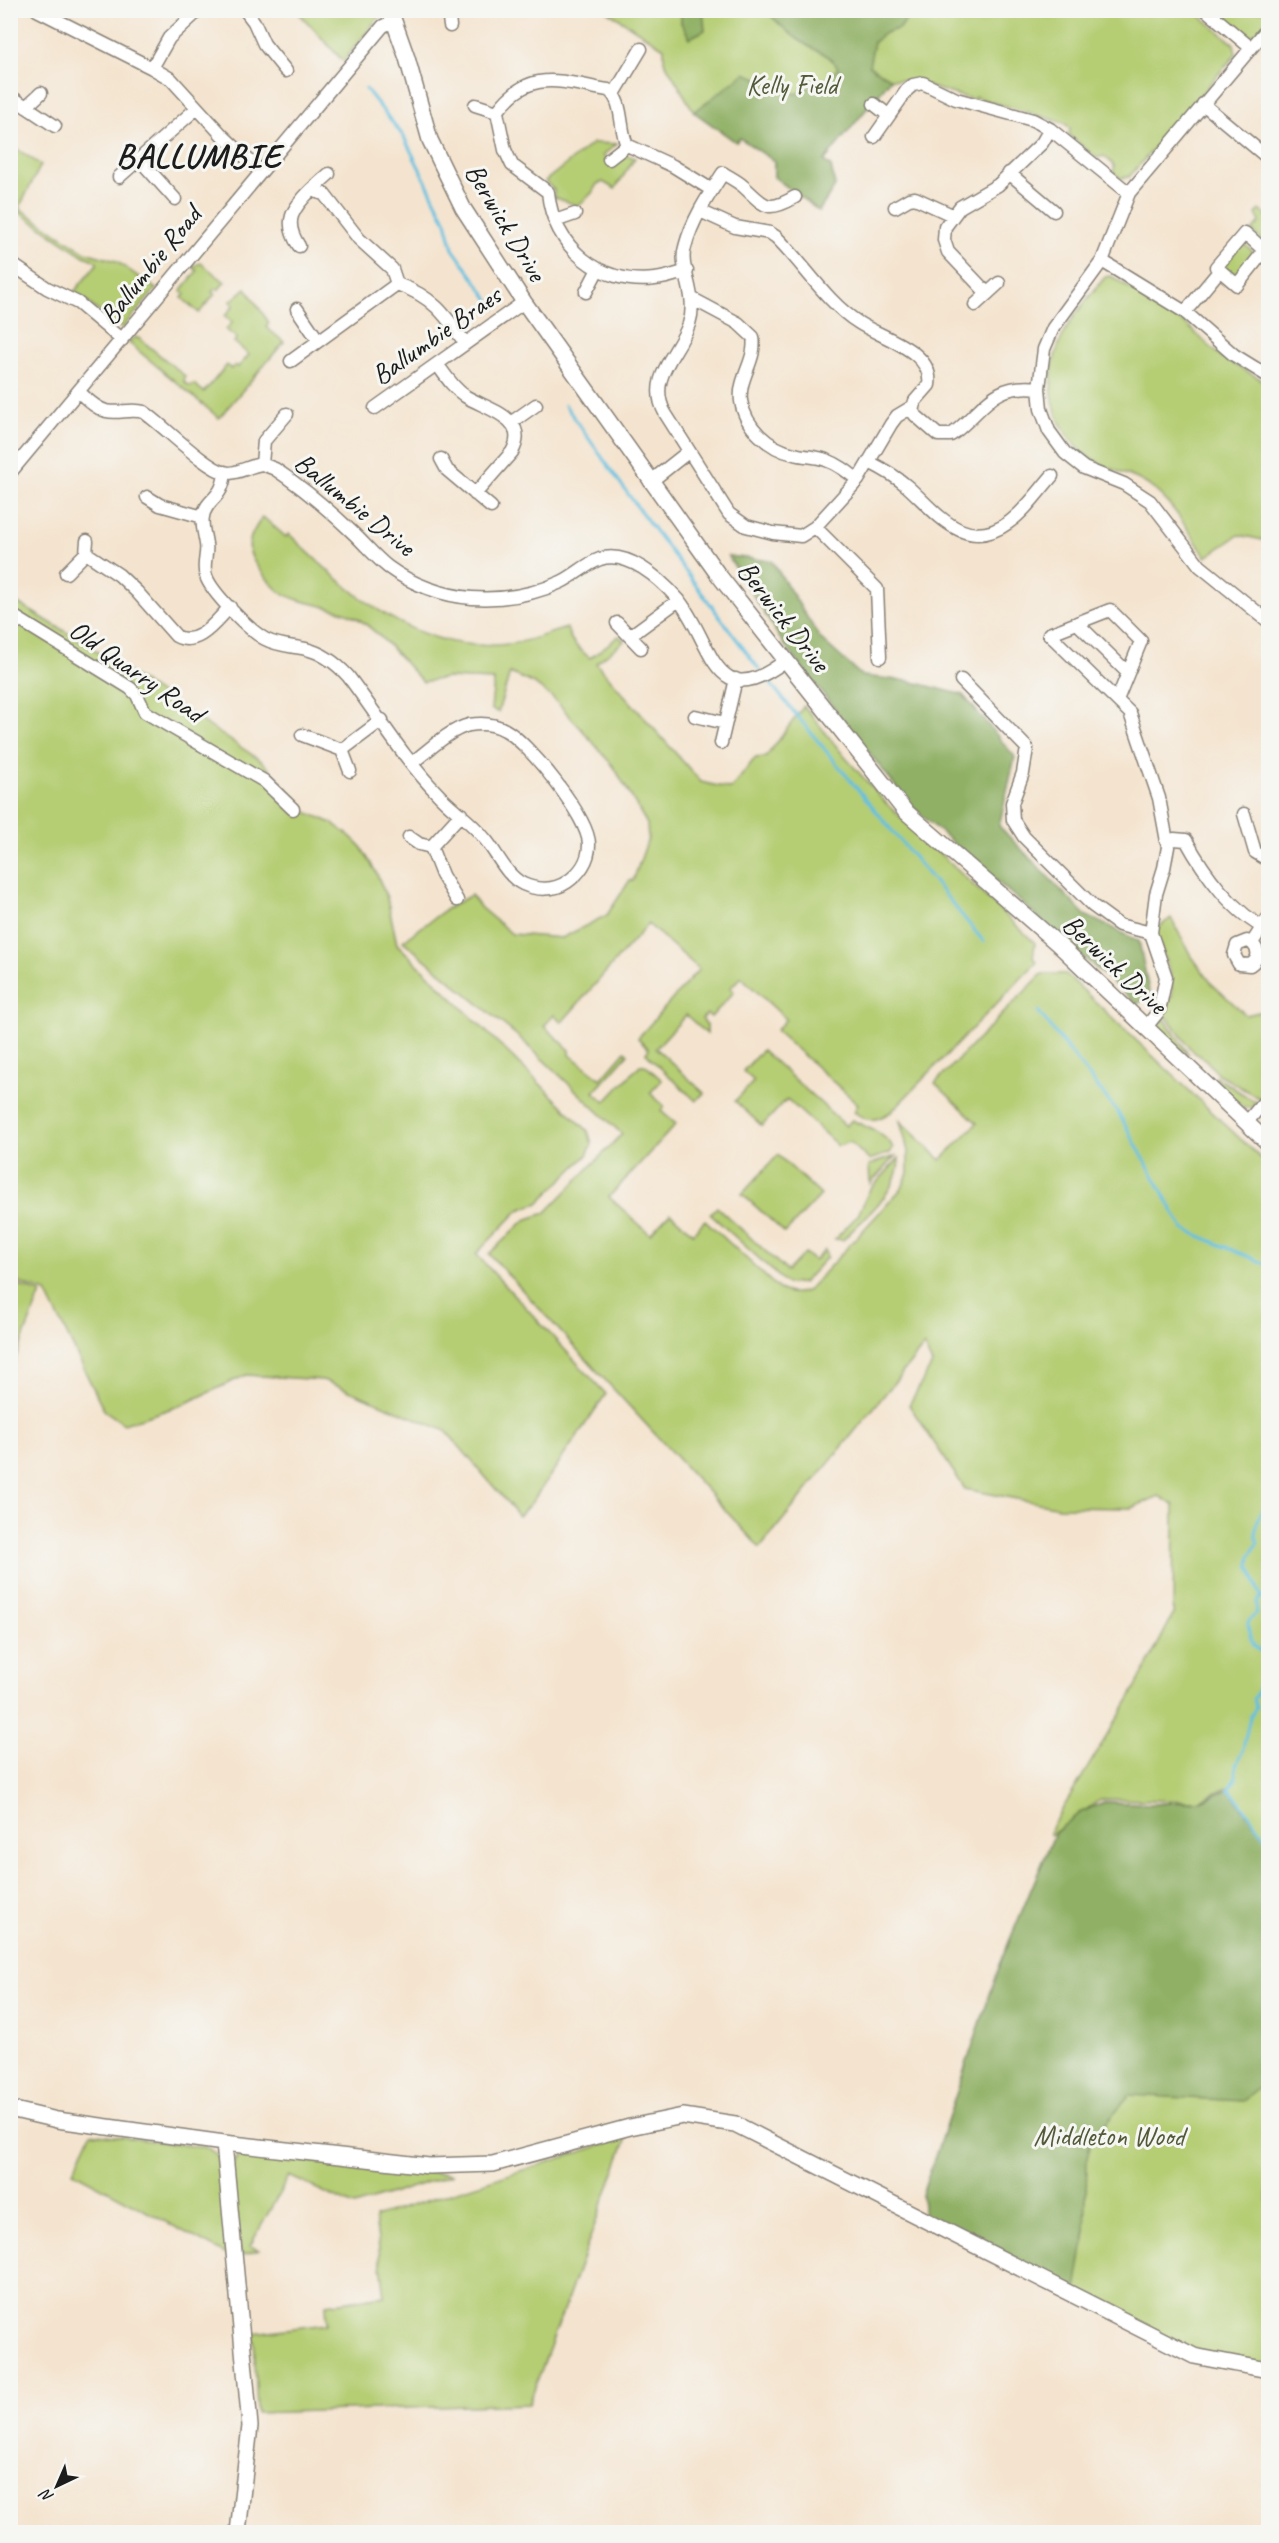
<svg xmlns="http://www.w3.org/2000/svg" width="1279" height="2543" viewBox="0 0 1279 2543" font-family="Caveat,sans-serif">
	<rect width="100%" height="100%" fill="#f6f6f2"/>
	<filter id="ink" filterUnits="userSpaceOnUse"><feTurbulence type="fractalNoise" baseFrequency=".0167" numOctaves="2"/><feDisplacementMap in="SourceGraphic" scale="12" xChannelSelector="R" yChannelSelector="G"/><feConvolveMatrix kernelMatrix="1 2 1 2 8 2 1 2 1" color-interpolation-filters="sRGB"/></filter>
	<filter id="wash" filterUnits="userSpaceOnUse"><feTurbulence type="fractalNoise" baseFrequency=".008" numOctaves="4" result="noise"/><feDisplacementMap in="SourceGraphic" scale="24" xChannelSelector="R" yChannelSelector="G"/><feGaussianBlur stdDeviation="1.35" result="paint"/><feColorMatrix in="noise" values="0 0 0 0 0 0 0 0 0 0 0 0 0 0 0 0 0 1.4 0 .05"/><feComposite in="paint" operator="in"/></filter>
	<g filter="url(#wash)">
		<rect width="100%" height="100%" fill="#f4e4cf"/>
		<path fill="#b5cd73" stroke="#687448" stroke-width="1.5" fill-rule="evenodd" d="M297,11L380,10V11L379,17L343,61Z
			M607,11H1194L1234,44L1236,54L1129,177L1121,178L1114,173V165L1104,156L1097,158L1069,135L1070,128L1064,123L975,97L974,100L910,81L891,79L824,161L831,167L835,186L819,211L774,177V161L740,138L736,142L694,112L664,61V48Z
			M1216,11H1268V19L1255,35L1247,36Z
			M593,143L617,144L603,155L611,165L626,155L635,158L615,189L603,182L597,184L592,193L578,206L554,197V190L545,181Z
			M11,145L41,165L19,208L85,252L116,261L156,289L123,327H119L74,292L97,264L96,261L84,256L14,209L15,204L11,200L15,190L11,186Z
			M1260,210L1268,217V239L1265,243L1252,231L1260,222L1256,214Z
			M1244,244L1256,254L1238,276H1234L1225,268L1224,264L1240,245Z
			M201,263L225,282L218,290L215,288L212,292L215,294L199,313L182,298L185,294L181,291L197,271L192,266Z
			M1111,276L1186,324L1222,358L1268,383V541L1239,535L1206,557C1191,535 1176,508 1156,491C1137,474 1114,473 1095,461C1049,432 1041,379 1064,333C1074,313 1091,295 1105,277Z
			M246,288L269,323L266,327L284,342L219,418L128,342L135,337L140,339L185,376L184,382L189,386L194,384L204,392L227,365L231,369L235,365L238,367L249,355L234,342L237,338L226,330L232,322L225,316L234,305L230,302Z
			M263,517L286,537L289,534C350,593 417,656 509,644C528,642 548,633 567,628C570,642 579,649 590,658L619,636L624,641L596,663L701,782L731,789L755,758L766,757L804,706L845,757L886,803L1035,943L1033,958L1037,962L891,1112C876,1121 869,1123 854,1112L858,1104L776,1031L786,1019L741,977L730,988L734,992L711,1017L707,1014L702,1019L707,1025V1034L686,1015L656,1048L704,1093L696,1101L651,1059L646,1053L649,1049L638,1038L699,969L648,924L562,1022L554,1015L544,1026L570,1050V1055L601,1079L625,1051L628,1054L594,1092L605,1102L640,1065H645L662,1080L650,1093L664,1106L661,1111L676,1124L609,1197L650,1234L670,1213L693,1233L705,1220L779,1289C790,1294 797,1295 808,1290L902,1188L908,1173V1151L900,1121L941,1160L977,1123L935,1083L1042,974H1066L1268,1165V1841L1263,1835L1268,1842V2370L1194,2356L924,2220L922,2195L1003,1956L1055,1833L1075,1817L1051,1835L1049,1833L1052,1826L1130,1698L1173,1615L1174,1505L1159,1496L1131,1508L1059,1507L965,1489L909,1405L932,1364L924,1346L760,1548L489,1254L525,1220L545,1213L622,1134L521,1039L403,941L445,910L471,895L481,908L512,934L562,938L607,915L630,880L633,881L648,839L647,824L614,767L584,732L553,698L533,683L510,673L498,712L491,709L494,680L446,678L423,682C402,661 382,634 357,618C334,604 301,606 279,591C272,586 266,577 260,570C243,550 248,536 263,517ZM1227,1787L1228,1789L1201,1801L1153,1804L1104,1802L1084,1811L1101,1799L1198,1801Z
			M11,599L81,641L263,762L306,812L332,823L350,836L361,847L376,872L387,898L397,944L588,1131L592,1144L587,1155L538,1203L519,1210L476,1254L606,1394L532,1502L519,1516L446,1431L323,1380L246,1375L182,1405L124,1424L104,1410L46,1292L11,1280Z
			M1171,918L1190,954L1212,984L1246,1015L1268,1010V1087L1260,1099L1218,1074L1205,1059L1192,1051L1164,1013L1172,995L1171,975L1154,931Z
			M1164,1018L1189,1055C1177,1047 1163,1039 1159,1024Z
			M762,1050L846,1126L852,1120L877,1132L889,1141L893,1148L890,1153L869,1160L850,1142L838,1146L787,1099L762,1126L735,1101L754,1081L743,1071Z
			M1216,1077L1257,1103C1241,1119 1224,1090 1214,1079Z
			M778,1155L821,1195L785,1233L742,1194Z
			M895,1156L870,1184L869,1165Z
			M899,1158C900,1191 864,1217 843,1240L835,1239L858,1215L869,1191Z
			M717,1207L787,1271L805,1253L814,1261L825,1250L827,1257L803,1283L787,1284L710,1214Z
			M11,1283L41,1293L11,1370L10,1283Z
			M91,2133L208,2148L218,2157L229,2256L73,2172Z
			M627,2137L529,2404L257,2413L254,2333L327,2324L326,2304L385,2296L375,2217Z
			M243,2154L343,2165L453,2174L354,2206L289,2176L250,2246L259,2250L241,2256L231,2171L236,2158Z"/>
		<path fill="#90b065" stroke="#566640" stroke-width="1.5" d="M681,11H703L705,30L690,38L681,23Z
			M771,11H913L900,28L885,33L874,42L869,66L891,79L824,161L831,167L835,186L819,211L774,177V161L740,138L736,142L694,112L745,73L796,94L825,81L838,68C827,52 824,55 808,46C794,38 782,27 771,16Z
			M728,556L772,561L820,638L862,676L909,681L963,695L1015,757L999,826L1085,915L1139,941L1150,996L1137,1004L911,806L783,643Z
			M1228,1789L1268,1842V2081L1243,2101L1130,2095L1091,2141L1087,2157L1085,2235L1075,2296L924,2220L922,2195L1003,1956L1055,1833L1079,1813L1104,1802L1153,1804L1201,1801Z"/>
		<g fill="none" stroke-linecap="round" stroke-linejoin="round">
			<path stroke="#61bfe0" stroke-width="3" d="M366,89L404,137L446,222L453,249L495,308
				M565,405L638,508L759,669
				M770,683L984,942
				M1038,1011L1119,1114L1183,1229L1268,1265
				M1268,1501C1259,1513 1252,1528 1258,1543L1250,1556L1249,1566C1255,1576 1254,1585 1262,1597L1257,1601L1256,1614L1248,1622C1249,1635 1250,1649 1266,1653L1267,1658C1262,1670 1260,1692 1253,1699L1256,1707L1250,1717L1242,1753L1236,1765V1779L1228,1789C1242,1801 1256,1826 1268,1842"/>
		</g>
	</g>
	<g filter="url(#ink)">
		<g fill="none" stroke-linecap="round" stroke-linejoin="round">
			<defs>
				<path id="minor" d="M37,10L152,68L171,79L222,135L260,171
					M245,10L254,22L264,44L286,71
					M448,10L450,26
					M1206,10L1251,48
					M1268,28L1129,193L1102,261L1053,328L1044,349L1039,388L1041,409L1049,431L1065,453L1084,468L1124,484L1150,501L1200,566L1268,621
					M152,68L169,38L199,10
					M614,94L641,49
					M10,96L55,126
					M874,104L888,115
					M1203,104L1268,158
					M475,105L497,112
					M26,107L41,93
					M874,137L907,90L913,85L923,83L956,99L1033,120L1050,129L1129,193
					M139,159L175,199
					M609,159L627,145
					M1009,173L1054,211
					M119,177L197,108
					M311,190L329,174
					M795,197C766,214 764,205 743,186C737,181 729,177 723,173C708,196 692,220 685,247C678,269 699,294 689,324C678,355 646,378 665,413L729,514L746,526L773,533L801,536L815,527L858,480L891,424L897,416L912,407
					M895,207L909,199L915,198L952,215
					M700,211L735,227L770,233L776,237C804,264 826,302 859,323C882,338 934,351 929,385L915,401L912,410L915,415L938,435H951C984,411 990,382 1039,388
					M555,221L575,214
					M299,246C283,222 292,209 311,190L324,194L359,239L392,269L397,284
					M1265,251L1245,233L1216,267L1237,285L1268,246
					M1102,261L1185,312L1234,355L1268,376
					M10,263L47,288L78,303L122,340
					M687,271C677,274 666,278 655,279C600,286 553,247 548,192L512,165L505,150L497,112C529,67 561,82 608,90C624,100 619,129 627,145L673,166L712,190
					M586,292L597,271
					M986,292L948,252L944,240L945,227L960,207L998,185L1042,143L1050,129
					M693,299L738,323L753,337C757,360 738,378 741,401C745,427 769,449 794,454C805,457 816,456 826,460C838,464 848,472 858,480
					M975,305L999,283
					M297,309L318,340
					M1185,312L1220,270
					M291,361L397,284C432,296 445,314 465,343
					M437,364C445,375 453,388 465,396C486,409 531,418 512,452L475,494
					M79,392C87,399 95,408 106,411C119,414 131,408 144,412C164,426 206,469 226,473C239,474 250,465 262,464L275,469C302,487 329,510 352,532C364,543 375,557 388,567C411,584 443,596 472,598C503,600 533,595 561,582C574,576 586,564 600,559C628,550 660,579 677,598C713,640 712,718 786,660
					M375,408L524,302
					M512,422L536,405
					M441,459L447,470L491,507
					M869,462C883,469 896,476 908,487C936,512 965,554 1008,523C1025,511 1038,492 1052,476
					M262,464L264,441L287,414
					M225,472C223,500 207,497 203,516C201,526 205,535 206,544C208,554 202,565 206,576C211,592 250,631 265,639C278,646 292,646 306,649C323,653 336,663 348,676C376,713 404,759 436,792C451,809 471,821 485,839C497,853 506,876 523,884C536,890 554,891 567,882C579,874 589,861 589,845C590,819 528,742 505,730C495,724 481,723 469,725C449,730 429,750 413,762
					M10,473L383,26L395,21
					M650,482L688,452
					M147,497L160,505L203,517
					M815,527L877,589L880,657
					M86,553L119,575L137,592L176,636C198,648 216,621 230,607
					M66,573L86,553L87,541
					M10,614L130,688L137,695L145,712L264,781L293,809
					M617,623L641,648
					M1077,623L1128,673
					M630,636L679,600
					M961,680L1027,748L1023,773L1012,803L1013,820L1024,837L1093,906L1119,925L1151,933
					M1117,700L1141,641L1110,610L1049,634L1130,713L1159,798L1168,847L1164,868L1156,894L1151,933L1166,977L1159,1011L1146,1027
					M695,716L725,723
					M302,735L342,750L350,771
					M721,743L736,679
					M342,750L382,720
					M1244,814L1255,852L1268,860
					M409,837L419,844L431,847
					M1166,841L1174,839L1186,840C1204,873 1233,913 1268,930
					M457,900L442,875L431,847L461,814
					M1252,943C1260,951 1259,959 1250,965L1239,964L1234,955L1237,945L1247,941L1252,943L1268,918
					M1247,1122L1268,1097"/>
				<path id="tertiary" d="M390,10L407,58L430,140L463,208L524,302L717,573L905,811L1058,944L1268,1143
					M10,2109L57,2120L224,2143L429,2166L493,2164L630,2127L683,2116L735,2124L1194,2356L1268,2370
					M224,2143L250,2426L238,2532"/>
			</defs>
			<use href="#minor" stroke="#888076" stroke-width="15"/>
			<use href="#tertiary" stroke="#888076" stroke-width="18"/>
			<use href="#minor" stroke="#fff" stroke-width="12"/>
			<use href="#tertiary" stroke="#fff" stroke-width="15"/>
		</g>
	</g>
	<g text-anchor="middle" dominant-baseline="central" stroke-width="6" stroke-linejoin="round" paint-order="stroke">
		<g font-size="28" fill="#525a3a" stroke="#f6f6f2">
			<text x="792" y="84">Kelly Field</text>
			<text x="1109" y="2135">Middleton Wood</text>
		</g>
		<g font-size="28" fill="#1c1c1c" stroke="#f6f6f2">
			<text transform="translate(506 222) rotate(59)">Berwick Drive</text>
			<text transform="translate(150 265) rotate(-51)">Ballumbie Road</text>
			<text transform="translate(436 335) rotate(-35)">Ballumbie Braes</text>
			<text transform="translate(355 504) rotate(39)">Ballumbie Drive</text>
			<text transform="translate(784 616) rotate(52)">Berwick Drive</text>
			<text transform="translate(137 671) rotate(35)">Old Quarry Road</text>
			<text transform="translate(1115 964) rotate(43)">Berwick Drive</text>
		</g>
		<g font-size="34" font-weight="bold" letter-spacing="1.5" fill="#1c1c1c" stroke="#f6f6f2">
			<text x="199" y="155">BALLUMBIE</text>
		</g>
	</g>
	<rect width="1279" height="2543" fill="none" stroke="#f6f6f2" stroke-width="36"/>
	<g transform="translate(57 2486) rotate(224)" stroke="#f6f6f2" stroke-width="4.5" paint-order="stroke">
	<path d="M0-4.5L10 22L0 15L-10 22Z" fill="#1c1c1c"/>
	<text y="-9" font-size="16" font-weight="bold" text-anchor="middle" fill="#1c1c1c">N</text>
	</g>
</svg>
